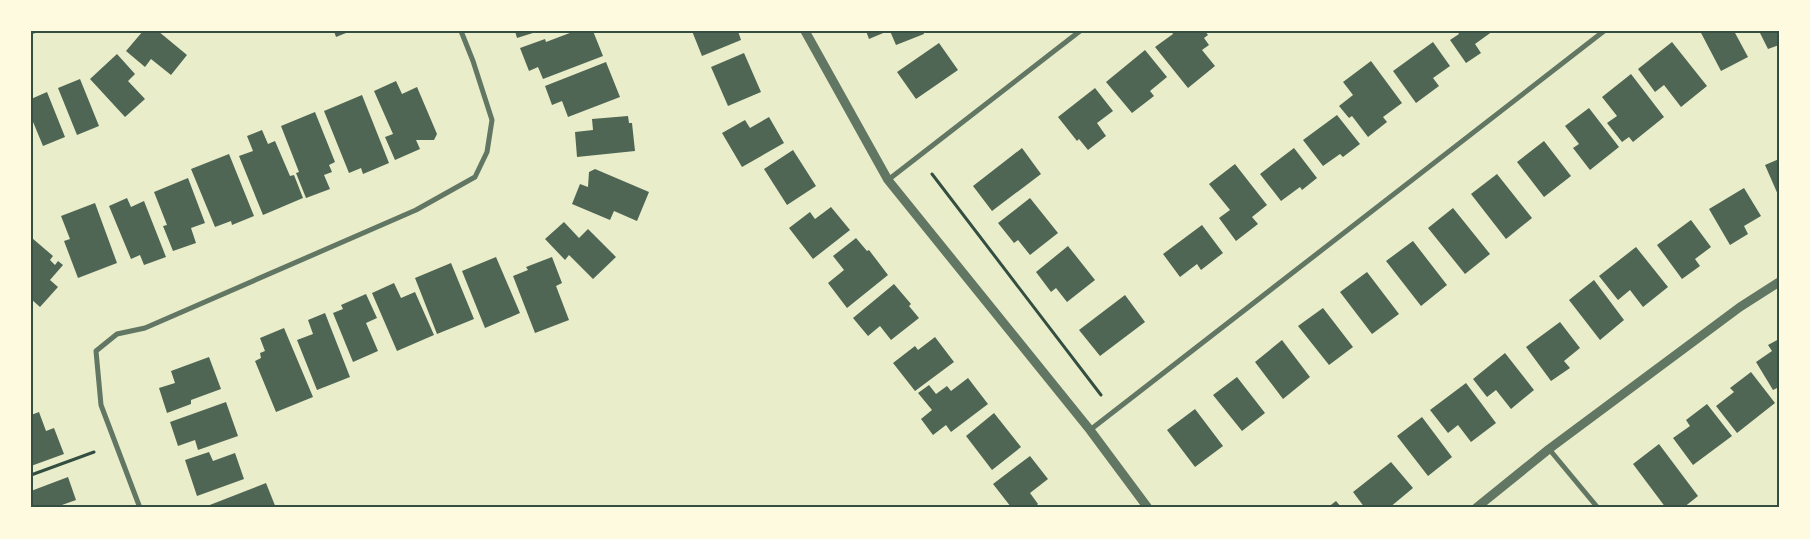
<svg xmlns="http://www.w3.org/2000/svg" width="1810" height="539" viewBox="0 0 1810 539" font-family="Lato,sans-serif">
	<rect width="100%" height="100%" fill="#e9edc9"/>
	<path fill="#4f6655" d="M143,31H158L187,55L171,75L151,59L145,67L126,51Z
		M334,31H351L336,37Z
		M515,31H536V32L517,38Z
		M575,31H593L603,56L543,79L538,67L529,71L520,48L545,39L546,42Z
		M692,31H738L741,40L702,56Z
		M866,31H888L869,39Z
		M890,31H923L924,34L896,45Z
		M1171,31H1205L1208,35L1204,38L1209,45L1202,50L1215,66L1188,88L1155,47L1173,34Z
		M1457,31H1493L1475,44L1481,53L1466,63L1450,40L1459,34Z
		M1700,31H1734L1748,57L1721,71Z
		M1759,31H1779V45L1768,49Z
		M1433,42L1450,66L1433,78L1439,86L1416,103L1393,71Z
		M1672,42L1707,86L1681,107L1664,85L1655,92L1638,69Z
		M939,43L958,70L916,99L897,72Z
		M1145,50L1167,77L1150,91L1154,96L1132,113L1106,82Z
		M744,53L761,92L728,106L711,67Z
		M117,54L135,74L128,81L145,99L125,117L90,79Z
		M1371,61L1402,103L1383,117L1387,122L1368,137L1352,116L1349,118L1339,106L1353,95L1343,82Z
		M606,62L620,97L568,117L562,101L552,105L545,86Z
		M1631,74L1664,117L1633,142L1629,137L1622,142L1607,123L1617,116L1602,97Z
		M80,79L99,126L77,135L58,88Z
		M396,81L402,94L417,87L437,134L434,140H416L420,149L395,160L385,137L393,134L374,91Z
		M1095,88L1113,111L1097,123L1106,136L1088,150L1079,139L1077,141L1058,117Z
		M47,92L65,137L43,146L31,117V99Z
		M362,95L389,163L363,174L361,168L349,173L324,111Z
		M1589,108L1619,147L1590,170L1573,148L1579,144L1565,126Z
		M315,112L335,162L329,165L332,172L324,175L330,189L306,198L296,173L299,172L281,126Z
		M1337,115L1360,144L1343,157L1340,154L1323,166L1303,140Z
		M628,116L629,123H632L635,151L577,157L575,132L593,130L592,119Z
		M769,117L784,143L742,167L722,133L745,120L750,128Z
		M262,130L268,144L275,141L290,176L294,175L303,198L263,215L239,156L253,151L247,136Z
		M1544,141L1571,176L1544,197L1517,162Z
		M1022,148L1041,174L992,211L973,186Z
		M1294,148L1317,178L1302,190L1300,187L1281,201L1260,174Z
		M793,150L816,186L787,205L764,169Z
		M229,154L254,216L232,225L231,221L215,227L191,169Z
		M1779,159V197L1765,165Z
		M1235,164L1267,205L1252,217L1258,224L1236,241L1219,218L1230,210L1209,184Z
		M595,169L649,192L637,221L614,211L610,220L572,204L580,184L588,187L589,172Z
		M1497,174L1532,218L1506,239L1471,194Z
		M188,178L205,223L191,228L196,243L173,251L163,226L167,225L154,192Z
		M1744,188L1761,216L1744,226L1748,234L1730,245L1709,209Z
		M127,198L131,207L144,201L166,257L144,265L140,255L131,259L109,206Z
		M1030,198L1058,233L1030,255L1018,240L1014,243L998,223Z
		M95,203L117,263L78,278L64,241L70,239L61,216Z
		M831,207L850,230L813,259L789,228L810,212L815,219Z
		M1453,208L1490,254L1465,274L1428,228Z
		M1691,220L1711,247L1695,259L1700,266L1682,279L1657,245Z
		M564,222L579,238L588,229L616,257L593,279L569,255L565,260L545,239Z
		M1202,225L1223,253L1201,270L1197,264L1180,277L1163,254Z
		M32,238L53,256L50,260L55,265L58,261L63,265L50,280L58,287L40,307L31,299Z
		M856,238L867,251L869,250L888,275L847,308L828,283L844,270L833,256Z
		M1413,241L1447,285L1421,306L1386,261Z
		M1068,246L1095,280L1067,302L1056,288L1051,292L1036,272Z
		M1636,247L1668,287L1643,307L1630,290L1618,300L1599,276Z
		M496,257L520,313L485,328L462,271Z
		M552,257L562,283L556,286L569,320L535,333L513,276L528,270L526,267Z
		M451,263L474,319L437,334L415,278Z
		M1367,272L1399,314L1372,334L1340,292Z
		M1594,280L1624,320L1600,340L1569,300Z
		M394,283L401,298L415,292L434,335L397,351L372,293Z
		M894,284L911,304L909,306L919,318L891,340L880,326L868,336L853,318Z
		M366,294L377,318L366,323L378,351L353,362L333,313L343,309L341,305Z
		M1125,295L1145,322L1100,356L1079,330Z
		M1323,308L1353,347L1329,365L1298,326Z
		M325,313L350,377L317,390L297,340L313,334L308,320Z
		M1560,322L1580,348L1564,361L1570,368L1551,381L1526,347Z
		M284,328L313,397L276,412L255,361L261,358L260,353L265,351L260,338Z
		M935,337L954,362L915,391L893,363L915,346L918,350Z
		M1779,339V387L1773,390L1756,362L1772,351L1768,345Z
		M1282,340L1310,377L1283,399L1255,362Z
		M1505,353L1534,390L1511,409L1496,390L1487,397L1473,379Z
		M209,357L221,389L191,400V404L167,413L159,388L175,383L171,371Z
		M1751,372L1775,403L1737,433L1716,406L1734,392L1730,388Z
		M1237,377L1265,413L1242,431L1213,395Z
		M968,378L988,404L951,432L946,425L933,435L921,419L932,410L918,393L929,385L936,394L947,386L951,391Z
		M1466,383L1496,423L1471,442L1458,425L1448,433L1430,410Z
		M226,402L238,436L198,450L195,440L178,446L170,422Z
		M1707,404L1732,436L1693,465L1673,438L1690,426L1686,420Z
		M1195,409L1223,446L1195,467L1167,430Z
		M39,412L46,431L54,428L64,454L31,466V415Z
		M994,413L1021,447L992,470L966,436Z
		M1422,417L1452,457L1428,476L1397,436Z
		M1659,444L1698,496L1683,508H1666L1633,464Z
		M209,452L213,461L235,453L244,479L197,496L185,460Z
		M1030,456L1048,479L1030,493L1038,504L1034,508H1016L1013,505L1011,507L993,484Z
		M1391,462L1413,488L1389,508H1365L1353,492Z
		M68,477L76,500L62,505L63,508H31V491Z
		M266,483L276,508H202Z
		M1336,501L1342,508H1327Z"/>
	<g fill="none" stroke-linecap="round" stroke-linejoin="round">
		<path stroke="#344e41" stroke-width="3" d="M932,174L1101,395
			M31,475L94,452"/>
		<path stroke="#617663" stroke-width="5" d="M31,32L34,31
			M888,180L1080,31
			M1090,430L1604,31
			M1549,449L1598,508
			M140,508L101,405L96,351L117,334L145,328L416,210L475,177L487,152L492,120L473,61L461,31"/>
		<path stroke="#617663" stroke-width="9" d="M805,31L888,180L1090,430L1148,508
			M1476,508L1549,449L1740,307L1779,282"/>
	</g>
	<rect width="1810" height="539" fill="none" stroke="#fefae0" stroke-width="65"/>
	<rect x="32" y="32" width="1746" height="474" fill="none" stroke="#344e41" stroke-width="2"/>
</svg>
